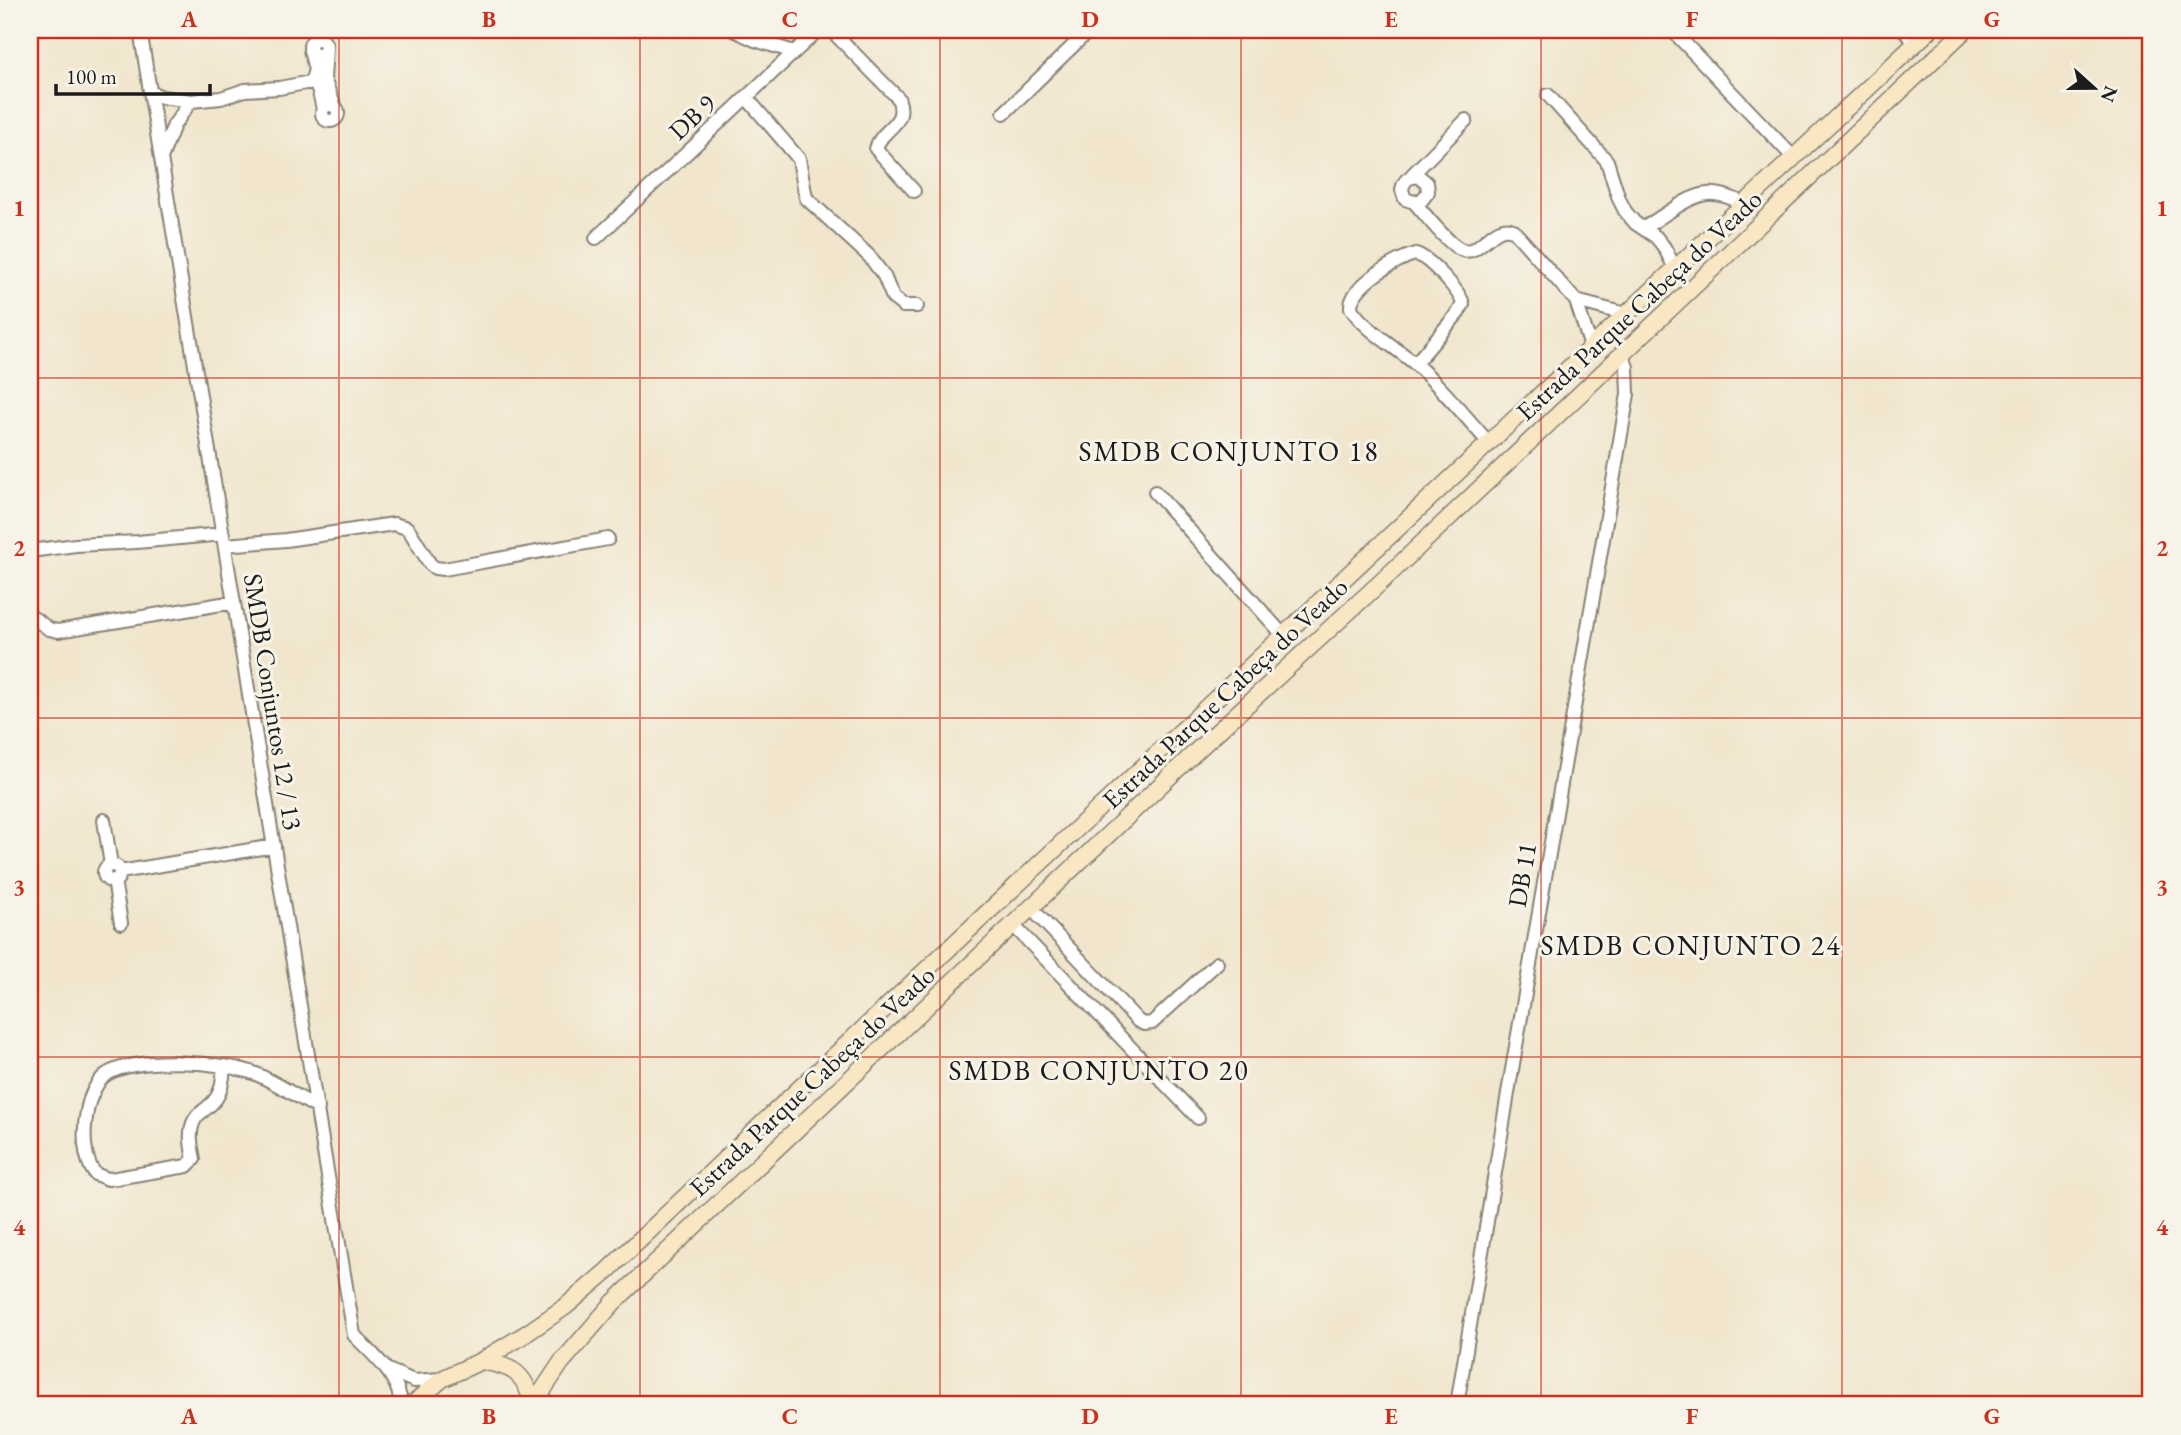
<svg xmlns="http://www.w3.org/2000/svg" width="2181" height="1435" viewBox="0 0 2181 1435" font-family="'EB Garamond',serif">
	<rect width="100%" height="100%" fill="#f7f3e8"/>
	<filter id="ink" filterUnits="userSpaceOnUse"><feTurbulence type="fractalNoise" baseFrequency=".0143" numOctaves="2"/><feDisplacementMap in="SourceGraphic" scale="14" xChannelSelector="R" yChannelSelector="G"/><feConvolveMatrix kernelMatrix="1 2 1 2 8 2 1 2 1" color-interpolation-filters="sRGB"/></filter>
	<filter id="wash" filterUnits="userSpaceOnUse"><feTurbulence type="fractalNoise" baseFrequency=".00686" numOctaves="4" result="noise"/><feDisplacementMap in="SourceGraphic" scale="28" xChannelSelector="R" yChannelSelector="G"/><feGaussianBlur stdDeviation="1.57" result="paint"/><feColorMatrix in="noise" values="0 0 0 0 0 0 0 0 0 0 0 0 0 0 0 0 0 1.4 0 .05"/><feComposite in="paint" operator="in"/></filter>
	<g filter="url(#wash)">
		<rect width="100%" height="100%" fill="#f1e6cd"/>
	</g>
	<g filter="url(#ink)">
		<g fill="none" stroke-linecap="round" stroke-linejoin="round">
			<defs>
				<path id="street" d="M140,30L354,1335C374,1356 399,1375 401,1405
					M734,30L755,40L794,52
					M831,30L898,98C909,126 881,127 876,149L914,191
					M1070,30L1080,39L1090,30
					M1672,30L1793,157
					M1904,30L1915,43
					M310 47a8 8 0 1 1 16 0a8 8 0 1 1-16 0Z
					M326,49L324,79L335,107
					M310,50L315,70L311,82
					M150,92L162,97L191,101
					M1548,95L1607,161L1619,199L1625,211L1635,223L1656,237L1664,247L1675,268
					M746,97L799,159L806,198L869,256L884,276L893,298L903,306H917
					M322 113a8 8 0 1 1 16 0a8 8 0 1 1-16 0Z
					M1004,113L1080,39
					M161,158L174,125L191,101L221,98L245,90L279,88L311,82L318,88L323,109
					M1411,176L1466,120
					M1414,202L1422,200L1428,192L1427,183L1420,177C1409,176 1404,179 1402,190L1405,199L1414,202C1425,214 1447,243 1460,249C1480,259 1492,221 1513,230L1576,301L1591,347
					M1644,228C1661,218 1687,196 1707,194C1719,192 1733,199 1744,203
					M596,238L818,30
					M1576,301L1626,314
					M1415,364L1458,313L1463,304C1460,291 1429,258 1416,254C1397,258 1349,287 1351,308C1363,328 1395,347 1413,362C1441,386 1464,415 1489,443
					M1155,492L1284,636
					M225,545L286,540L394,524L407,528L411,533L430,564L435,568L444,569L608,539
					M30,551L76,545L137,542L223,534
					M32,617L49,629L58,631L234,602
					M104,820L111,865
					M104 873a8 8 0 1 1 16 0a8 8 0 1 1-16 0Z
					M120,872L274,846
					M114,880L121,923
					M1031,908L1138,1021L1144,1024L1152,1023L1217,963
					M1013,925L1198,1118
					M224,1067C223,1077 223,1086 218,1095C214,1104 205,1109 198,1115C187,1127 191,1145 194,1159L187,1166L116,1178L108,1179L95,1174C83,1158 83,1131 87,1111C89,1099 96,1081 107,1074C137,1056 224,1061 256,1074C277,1083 297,1097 318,1108
					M388,1370L414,1381L442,1379
					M1457,1405L1509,1087L1628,394L1627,367L1622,354"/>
				<path id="secondary" d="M481,1361C513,1366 525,1373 533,1405
					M412,1405L442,1379L481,1361L524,1335L565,1307L607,1271L785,1102L1930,30
					M533,1405L561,1363L614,1302L1205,743L1381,582L1965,30"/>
			</defs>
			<use href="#street" stroke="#868174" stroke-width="16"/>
			<use href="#secondary" stroke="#868174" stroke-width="19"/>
			<use href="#street" stroke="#fff" stroke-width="12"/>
			<use href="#secondary" stroke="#f9e7c3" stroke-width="16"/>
		</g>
	</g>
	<path fill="none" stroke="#c8321e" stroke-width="2" stroke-opacity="0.55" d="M339,30V1405M640,30V1405M940,30V1405M1241,30V1405M1541,30V1405M1842,30V1405M30,378H2151M30,718H2151M30,1057H2151"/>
	<g text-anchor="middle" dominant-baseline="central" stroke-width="6" stroke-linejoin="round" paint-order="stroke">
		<g font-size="26" fill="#1c1c1c" stroke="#f7f3e8">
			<text transform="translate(692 117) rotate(-43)">DB 9</text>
			<text transform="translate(1639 305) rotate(-43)">Estrada Parque Cabeça do Veado</text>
			<text transform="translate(1225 693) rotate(-43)">Estrada Parque Cabeça do Veado</text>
			<text transform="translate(273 702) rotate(81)">SMDB Conjuntos 12 / 13</text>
			<text transform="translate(1522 875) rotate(-80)">DB 11</text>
			<text transform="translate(812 1081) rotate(-43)">Estrada Parque Cabeça do Veado</text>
		</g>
		<g font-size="28" letter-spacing="2" fill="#1c1c1c" stroke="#f7f3e8">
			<text x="1229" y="451">SMDB CONJUNTO 18</text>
			<text x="1691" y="945">SMDB CONJUNTO 24</text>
			<text x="1099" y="1070">SMDB CONJUNTO 20</text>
		</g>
	</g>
	<rect width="2181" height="1435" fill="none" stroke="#f7f3e8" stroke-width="77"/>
	<g transform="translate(2094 88) rotate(111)" stroke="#f7f3e8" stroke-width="5" paint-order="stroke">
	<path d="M0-5L12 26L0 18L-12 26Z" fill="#1c1c1c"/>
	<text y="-10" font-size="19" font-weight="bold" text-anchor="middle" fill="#1c1c1c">N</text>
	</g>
	<path d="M56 84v10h154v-10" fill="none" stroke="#1c1c1c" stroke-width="3.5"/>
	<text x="66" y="84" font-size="21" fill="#1c1c1c" stroke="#f7f3e8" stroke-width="5" paint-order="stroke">100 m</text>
	<rect x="38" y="38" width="2104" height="1358" fill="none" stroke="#c8321e" stroke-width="2.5"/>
	<g font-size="23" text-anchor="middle" font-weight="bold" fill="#c8321e">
		<text x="189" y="27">A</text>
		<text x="489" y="27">B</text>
		<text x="790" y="27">C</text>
		<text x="1090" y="27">D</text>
		<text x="1391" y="27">E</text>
		<text x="1692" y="27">F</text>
		<text x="1992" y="27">G</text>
		<text x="19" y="216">1</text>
		<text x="2162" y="216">1</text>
		<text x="19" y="556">2</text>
		<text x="2162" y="556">2</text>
		<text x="19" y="895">3</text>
		<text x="2162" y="895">3</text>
		<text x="19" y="1235">4</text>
		<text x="2162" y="1235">4</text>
		<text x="189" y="1424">A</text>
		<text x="489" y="1424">B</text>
		<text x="790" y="1424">C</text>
		<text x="1090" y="1424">D</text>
		<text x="1391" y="1424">E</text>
		<text x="1692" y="1424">F</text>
		<text x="1992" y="1424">G</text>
	</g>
</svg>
